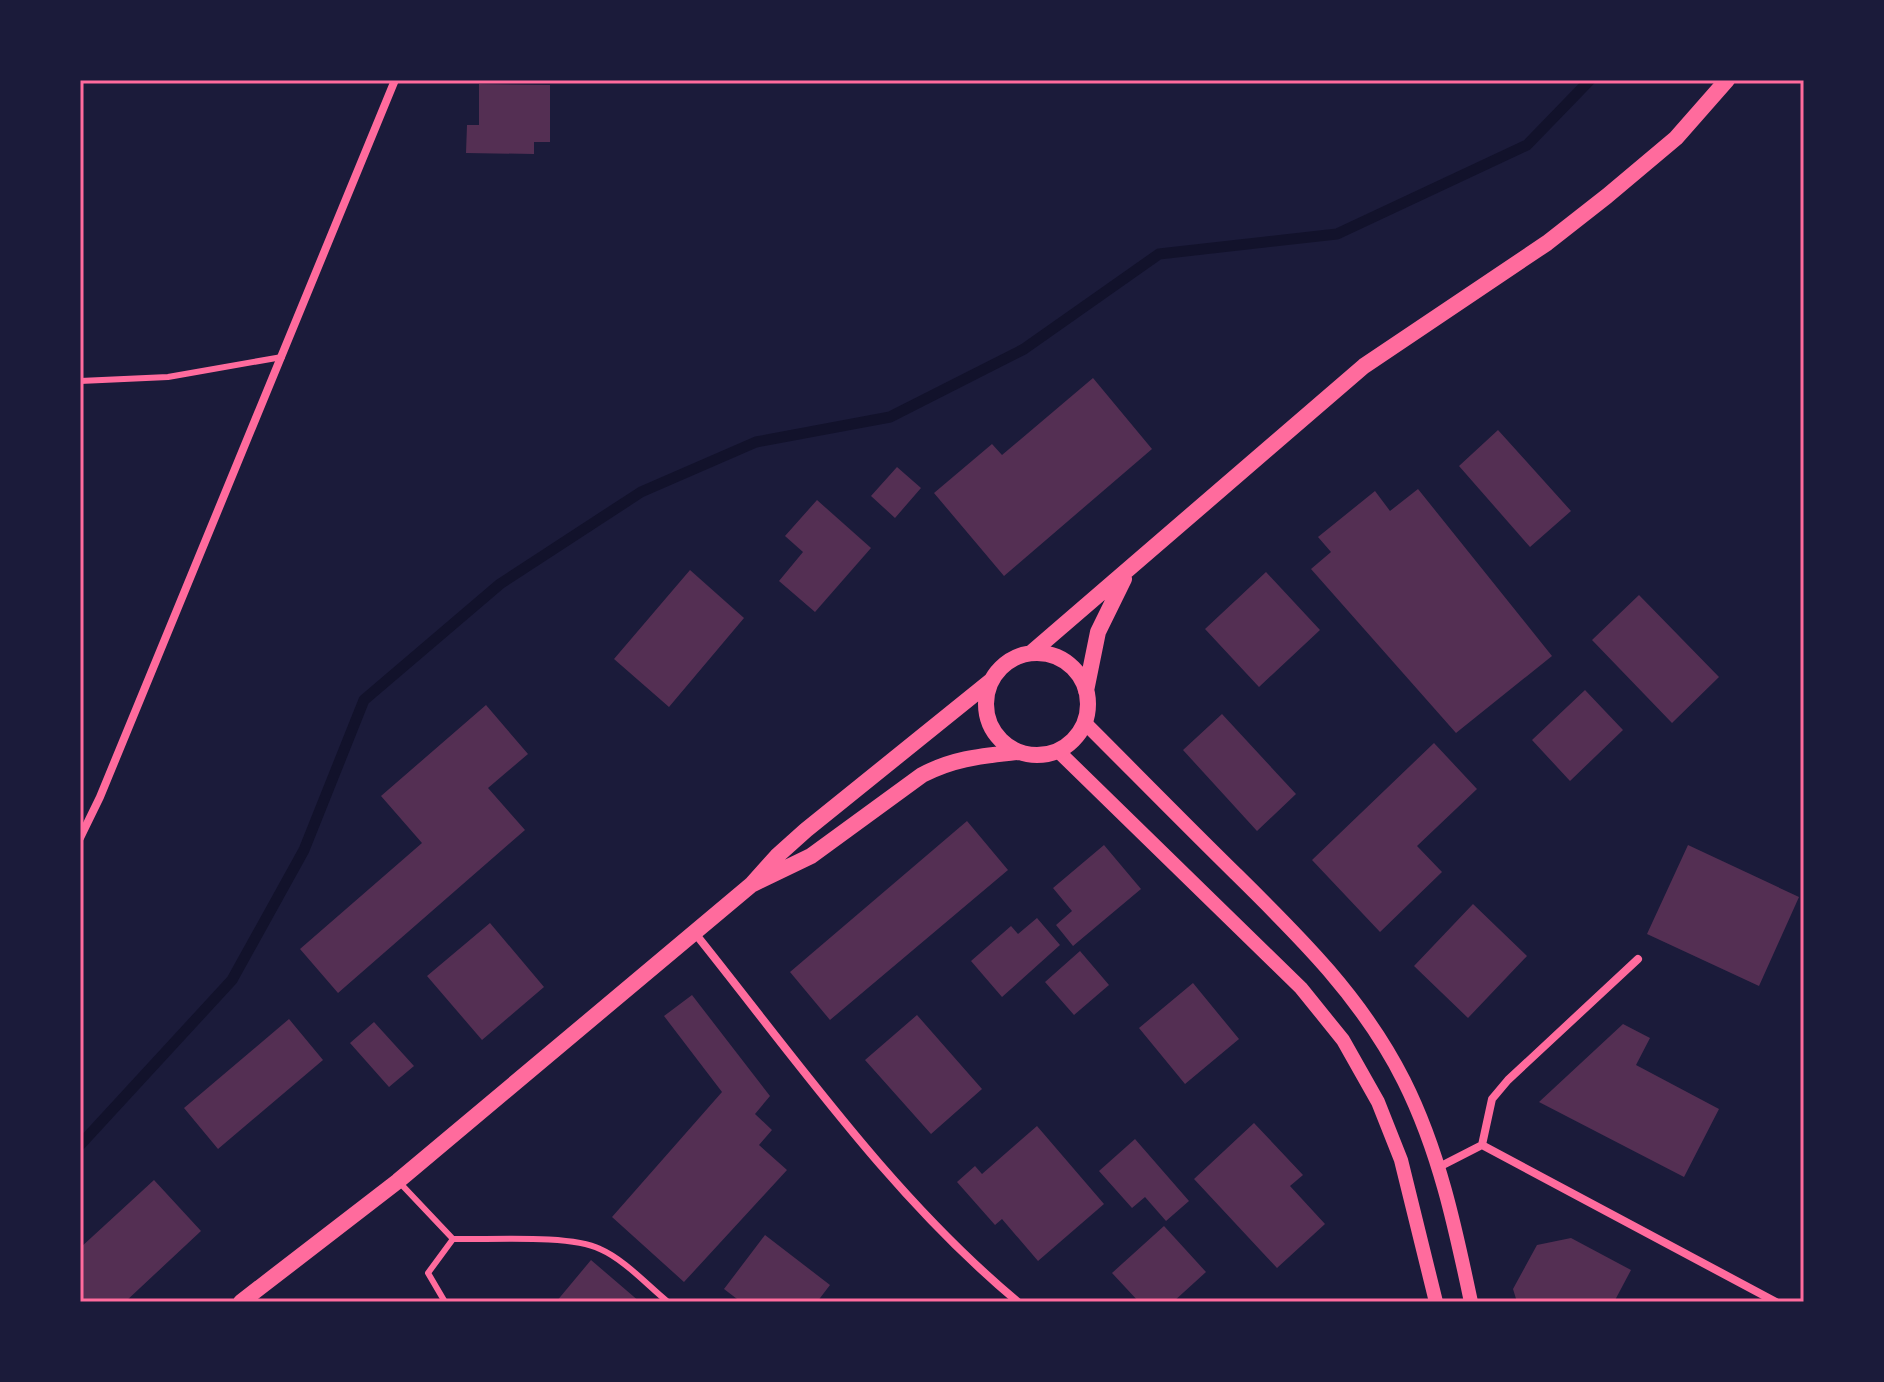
<svg xmlns="http://www.w3.org/2000/svg" width="1884" height="1382" viewBox="0 0 1884 1382" font-family="'Roboto Serif',serif">
	<rect width="100%" height="100%" fill="#1b1b3a"/>
	<g fill="none" stroke-linecap="round" stroke-linejoin="round">
		<path stroke="#12122b" stroke-width="11" d="M80,1145L232,980L304,850L364,700L500,584L641,492L756,442L890,417L1024,349L1159,254L1337,234L1527,145L1590,80"/>
	</g>
	<path fill="#542f53" d="M479,84L550,85V142H534V154L466,153L467,125H479Z
		M1093,378L1152,449L1004,576L934,493L992,444L1002,455Z
		M1498,430L1571,511L1530,547L1459,466Z
		M897,467L921,488L895,518L871,496Z
		M1418,489L1552,656L1456,733L1311,569L1331,552L1318,537L1375,491L1390,511Z
		M817,500L871,548L815,612L779,581L803,552L785,536Z
		M690,570L744,618L669,707L614,659Z
		M1266,572L1320,630L1259,687L1205,629Z
		M1639,595L1719,677L1672,723L1592,640Z
		M1585,690L1623,730L1570,781L1532,740Z
		M486,705L528,754L488,788L525,830L338,993L300,949L422,843L381,796Z
		M1222,714L1296,794L1257,831L1183,750Z
		M1434,743L1477,789L1417,846L1442,872L1380,932L1312,860Z
		M967,821L1008,870L830,1020L790,972Z
		M1104,845L1141,889L1073,946L1056,925L1072,911L1053,888Z
		M1688,845L1799,897L1759,986L1647,934Z
		M1473,904L1527,956L1468,1018L1414,966Z
		M1037,918L1060,945L1002,997L971,961L1011,926L1018,934Z
		M490,923L544,987L482,1040L427,976Z
		M1080,951L1109,985L1074,1015L1045,982Z
		M1193,983L1239,1039L1185,1084L1139,1028Z
		M692,995L770,1096L755,1114L772,1130L759,1145L787,1170L684,1282L612,1217L722,1092L664,1016Z
		M917,1015L982,1089L931,1134L865,1060Z
		M289,1019L323,1060L218,1149L184,1108Z
		M374,1022L414,1066L389,1087L350,1043Z
		M1623,1024L1650,1038L1636,1065L1719,1109L1684,1177L1539,1102Z
		M1254,1123L1303,1175L1290,1186L1325,1224L1277,1268L1194,1179Z
		M1037,1126L1104,1204L1038,1261L1002,1219L995,1225L957,1182L975,1166L982,1174Z
		M1135,1139L1189,1201L1166,1221L1145,1197L1132,1208L1099,1171Z
		M154,1180L201,1231L125,1302H80V1248Z
		M1164,1226L1206,1272L1173,1302H1139L1112,1273Z
		M765,1235L830,1285L817,1302H741L724,1289Z
		M1571,1238L1631,1270L1614,1302H1517L1513,1289L1537,1245Z
		M591,1260L640,1302H556Z"/>
	<g fill="none" stroke-linecap="round" stroke-linejoin="round">
		<path stroke="#ff6b9d" stroke-width="6" d="M80,381L168,377L282,357
			M400,1183L453,1239C489,1240 570,1234 600,1249C625,1260 647,1285 668,1302
			M445,1302L428,1273L453,1239"/>
		<path stroke="#ff6b9d" stroke-width="8" d="M80,838L100,797L395,80
			M694,932C796,1059 892,1197 1018,1302
			M1482,1145L1492,1099L1508,1080L1638,959
			M1439,1167L1482,1145L1776,1302"/>
		<path stroke="#ff6b9d" stroke-width="14" d="M1085,723C1135,773 1185,824 1236,874C1300,937 1363,999 1404,1081C1439,1151 1455,1226 1471,1302
			M1058,751L1301,988L1343,1040L1378,1102L1401,1160L1436,1302"/>
		<path stroke="#ff6b9d" stroke-width="16" d="M1031,653L1364,366L1547,243L1607,196L1676,138L1727,80
			M986 704a51 51 0 1 1 102 0a51 51 0 1 1-102 0Z
			M1086,691L1098,632L1124,579
			M753,884L811,856L922,775C954,758 982,756 1018,752
			M241,1302L398,1181L751,885L777,856L806,830L992,680"/>
	</g>
	<rect width="1884" height="1382" fill="none" stroke="#1b1b3a" stroke-width="164"/>
	<rect x="82" y="82" width="1720" height="1218" fill="none" stroke="#ff6b9d" stroke-width="3"/>
</svg>
